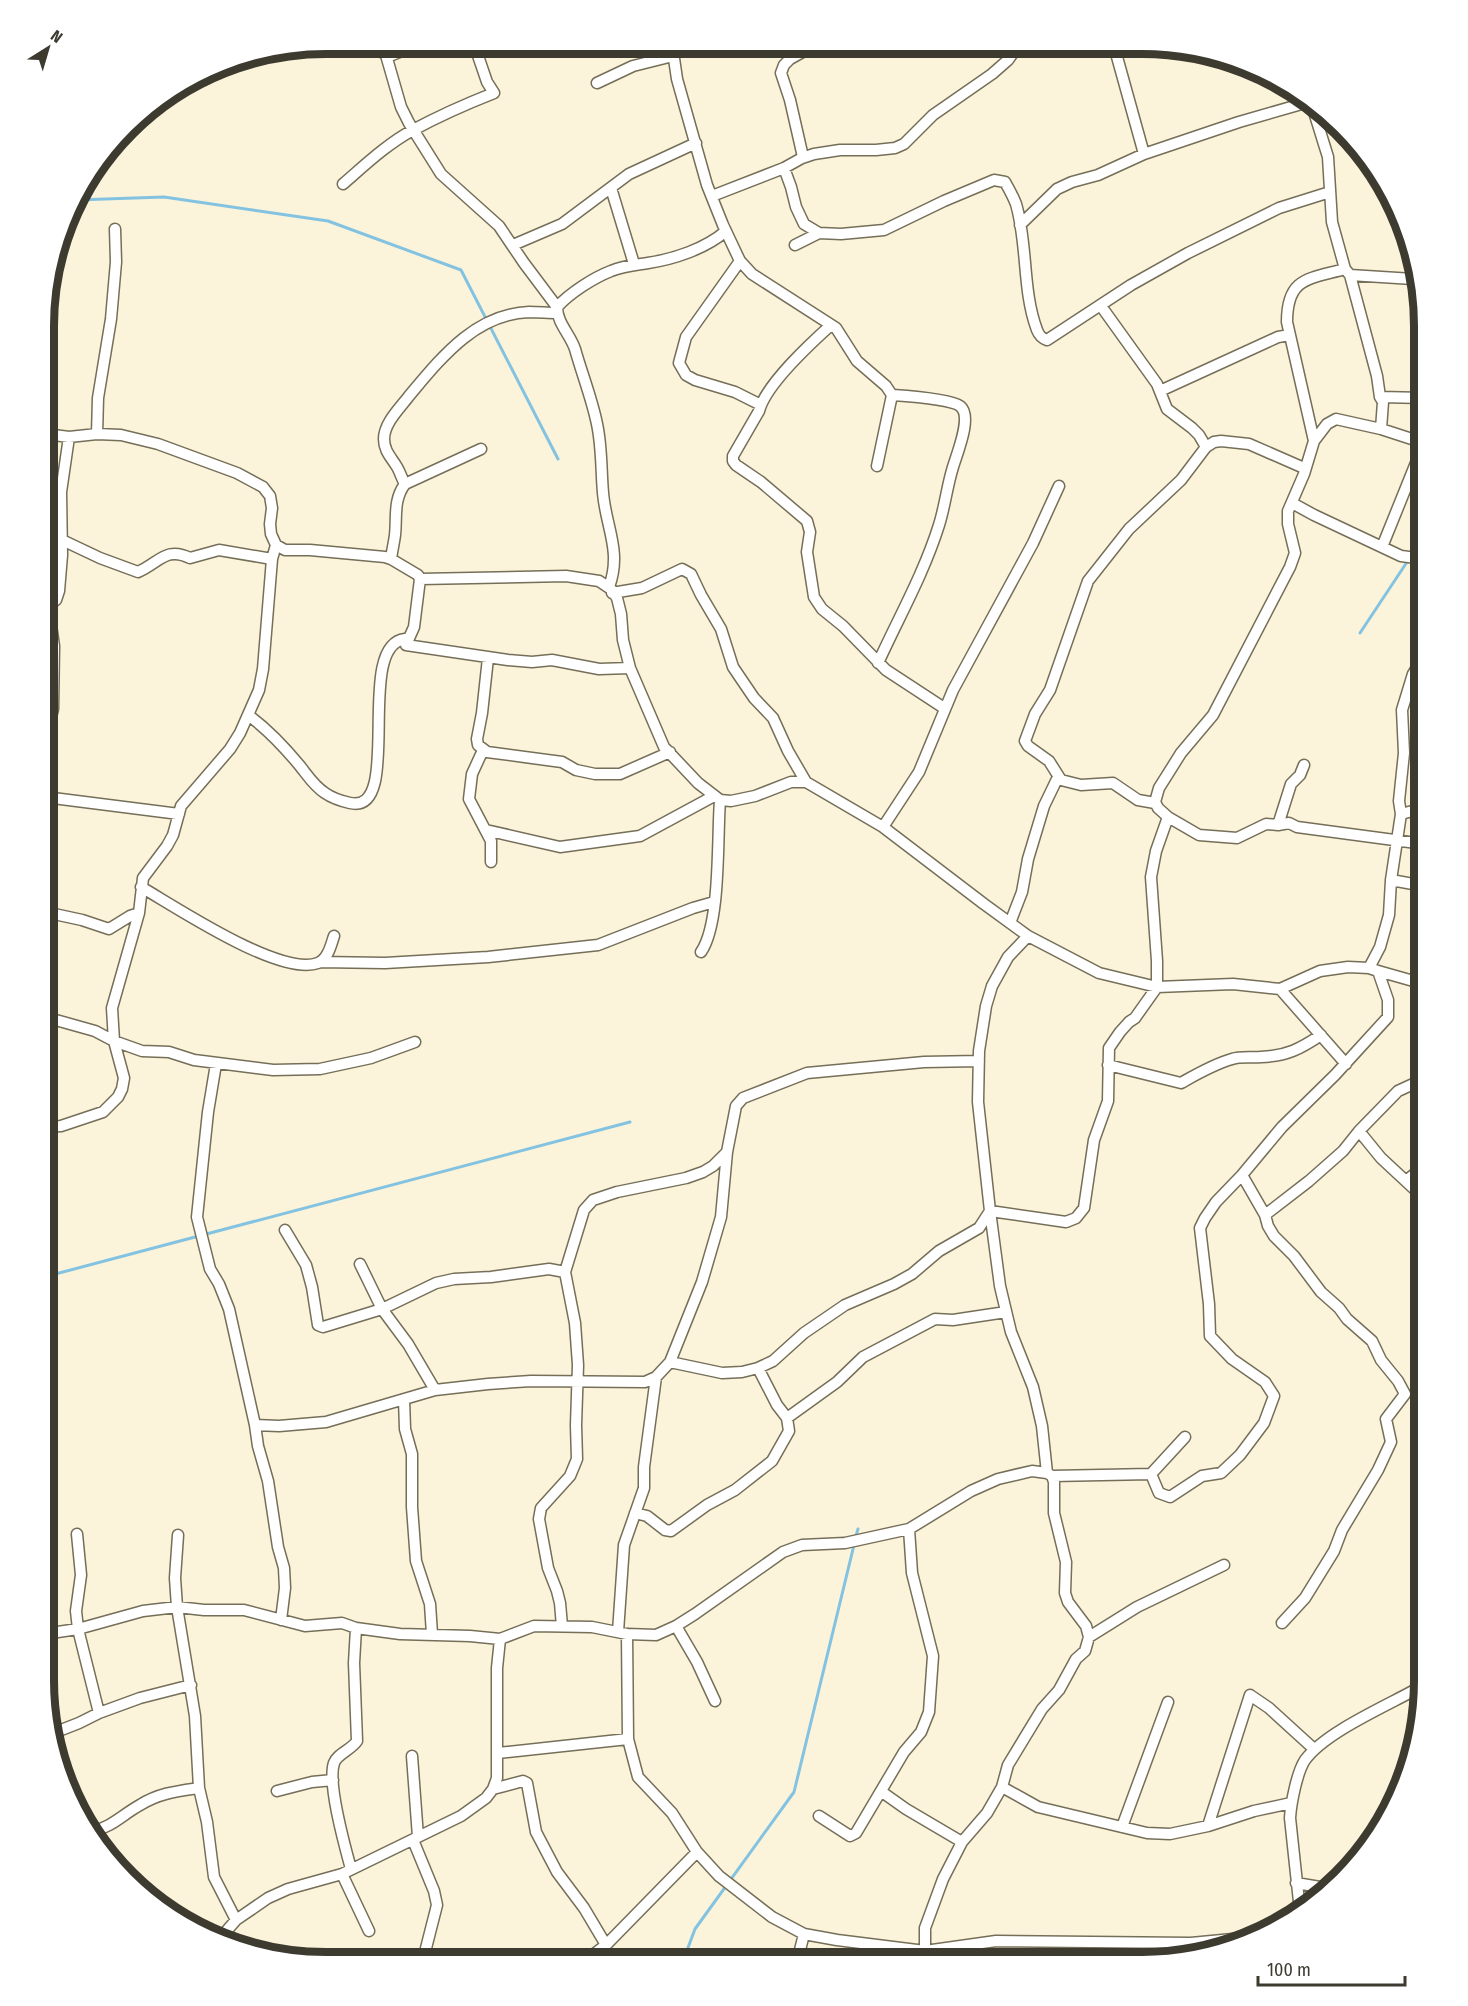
<svg xmlns="http://www.w3.org/2000/svg" width="1468" height="2006" viewBox="0 0 1468 2006" font-family="'Fira Sans Condensed',sans-serif">
	<rect width="100%" height="100%" fill="#fbf4da"/>
	<g fill="none" stroke-linecap="round" stroke-linejoin="round">
		<path stroke="#83c3e1" stroke-width="3" d="M76,200L164,197L328,221L461,270L558,459
			M1413,554L1424,537
			M1360,633L1409,559
			M44,1277L630,1122
			M855,1539L858,1529
			M683,1961L695,1929L794,1792L854,1545"/>
		<defs>
			<path id="minor" d="M370,44L386,55L401,107L409,123L441,174L499,226L524,263L557,307
				M672,45L677,79L707,185L723,225L740,261L752,274L836,328L857,361L886,386L892,395L877,466
				M1114,46L1144,154
				M386,55H392L419,44
				M597,83L633,66L673,56
				M1310,99L1328,157L1332,222L1345,269L1350,275L1377,376L1380,397L1383,402L1381,429L1336,419L1327,424L1314,441L1304,474L1288,511V524L1295,553L1290,567L1213,715L1181,753L1159,788L1155,802L1158,808L1168,817L1199,835L1237,838L1266,824L1278,825L1289,823L1297,827L1424,844
				M803,157L790,100L781,73L784,65L790,59L815,45
				M784,168L791,187L796,207L804,224L819,233L841,234L884,230L944,201L994,180L1005,182C1009,189 1013,196 1016,204C1028,245 1022,290 1037,330C1039,335 1041,338 1047,340L1131,285L1188,253L1279,208L1330,192
				M343,184C365,165 387,144 413,130C439,116 466,104 494,93L487,82L474,44
				M611,188L634,264
				M712,196L784,168L802,158L814,154L840,150H876L895,148L904,144L933,115L992,74L1008,60L1018,46
				M1020,225L1057,189L1072,182L1098,175L1144,154L1239,122L1312,101
				M513,245L562,224L629,174L696,143
				M795,245L819,233
				M740,261L686,337L679,363L686,375L695,380L735,392L761,405
				M1350,275L1413,279
				M1101,306L1157,384L1167,409L1192,428L1199,435L1206,447
				M831,325C811,343 766,384 759,411L733,456V461L736,465L761,482L807,521L810,532L807,552L814,597L822,609L843,626L886,670L944,708
				M1160,391L1278,337L1290,335
				M1380,397L1424,398
				M1381,429L1418,441L1422,443V448L1382,547
				M46,434L69,437L97,434L121,435L158,444L237,473L263,487L270,496L272,508L270,524L271,534L276,545L285,550H310L385,557L391,559L418,575L420,579L566,576L599,581L611,589L617,598L621,614L623,640L630,668L664,747L698,783L720,800L731,801L755,796L791,782H806L883,827L984,904L1028,936L1099,973L1157,987L1233,984L1280,989L1320,971L1348,967L1369,968L1380,947L1389,915L1391,880L1401,814L1424,808
				M97,434L98,398L111,319L116,262L115,229
				M1314,441L1287,322C1287,277 1309,279 1345,269
				M405,484C402,479 400,472 397,467C391,457 384,451 384,439C384,423 400,408 409,396C441,358 475,314 529,312C539,312 548,313 557,313
				M46,496L61,492
				M1292,503L1314,515L1401,556L1424,559
				M62,540L100,558L138,572C159,563 166,546 190,558L219,550L272,559
				M391,559C392,551 394,543 395,535C397,517 393,500 405,484L481,449
				M609,587C622,551 606,528 603,493C601,470 602,447 597,424C592,399 582,374 575,349C570,334 557,323 557,307C570,293 593,278 611,271C623,266 635,265 648,263C674,259 705,249 726,231
				M612,593L642,588L682,569L691,574L701,595L721,629L733,667L754,698L773,718L788,751L806,782
				M45,606L56,600L59,591L62,555L61,492L69,437
				M406,645L508,660L532,662L552,660L599,669L630,668
				M406,645L414,627L420,579
				M488,658L482,713L477,739L478,745L487,752L562,762L576,770L595,774H620L670,752
				M878,663C899,617 924,573 939,525C945,506 947,486 953,467C957,453 973,416 960,406C950,399 906,396 892,395
				M248,715C266,728 286,749 300,766C308,776 314,786 325,793C332,798 341,801 350,803C405,815 353,645 405,639L406,645
				M45,742L53,709L54,646L48,605
				M483,750L472,774L469,799L491,841V862
				M45,797L179,814
				M1155,803L1138,800L1113,783L1081,785L1061,780L1049,761L1028,746L1025,741L1035,714L1050,690L1088,581L1129,529L1181,480L1206,447L1214,442L1221,441L1249,444L1304,468
				M1401,814L1399,801L1404,753L1402,710L1413,674L1421,661L1424,660
				M1278,825L1291,784L1300,775L1304,765
				M883,827L919,772L953,690L1033,543L1059,486
				M486,830L560,847L640,836L714,796
				M1391,880L1424,886
				M141,887C176,907 280,977 318,963C328,959 331,945 334,936
				M45,912L82,920L109,929L130,916L139,913
				M1010,923L1022,892L1028,859L1044,806L1058,777
				M701,952C721,923 717,838 720,800
				M320,962L385,963L488,957L598,945L693,908L714,902
				M1378,971L1424,984
				M1280,989L1346,1064
				M45,1017L95,1031L114,1041L142,1051L169,1052L194,1060L273,1070L320,1069L371,1058L415,1042
				M216,1064L208,1112L197,1217L210,1269L219,1284L229,1309L255,1425L279,1426L326,1422L435,1390L488,1384L531,1381L645,1382L656,1377L670,1362L722,1373L742,1372L758,1368L773,1361L804,1333L845,1305L894,1284L912,1274L939,1251L979,1228L990,1211L1066,1222L1076,1218L1084,1208L1094,1140L1108,1101L1109,1048L1120,1032L1129,1022L1135,1018L1157,987V961L1151,877L1156,851L1168,817
				M1108,1065L1181,1083C1197,1074 1214,1064 1232,1059C1241,1056 1252,1058 1261,1057C1287,1056 1300,1049 1321,1035
				M44,1127L61,1126L103,1112L118,1097L122,1089L124,1078L114,1041L112,1008L139,913L143,878L167,846L173,835L181,806L230,749L240,733L259,690L263,669L272,559L276,545
				M1359,1131L1381,1158L1424,1198
				M1242,1175L1265,1215
				M1406,1181L1424,1166
				M285,1230L306,1265L312,1287L318,1325L323,1327L382,1309L360,1264
				M670,1362L702,1282L721,1217L727,1152
				M435,1390L408,1344L382,1309L436,1283L454,1279L491,1277L549,1269L565,1272
				M404,1399L405,1429L412,1454V1507L416,1561L430,1604L432,1634
				M787,1418L837,1382L863,1357L935,1319L953,1320L1006,1312
				M255,1425L258,1446L268,1481L278,1547L284,1568L285,1588L281,1620
				M1151,1474L1159,1493L1170,1497L1202,1476L1221,1473L1240,1455L1264,1423L1274,1396L1265,1382L1232,1359L1210,1336L1209,1304L1200,1228L1205,1218L1216,1202L1242,1175L1282,1127L1335,1075L1388,1017V1000L1378,971L1369,968
				M1052,1476L1151,1474L1185,1437
				M635,1513L647,1516L665,1530L671,1531L707,1505L735,1490L772,1461L789,1431L787,1418L777,1405L758,1368
				M178,1535L175,1578L177,1607L195,1716L199,1788L207,1822L214,1877L236,1920
				M1282,1623L1305,1598L1334,1551L1342,1530L1378,1470L1391,1442L1386,1419L1405,1394L1398,1381L1381,1360L1372,1341L1347,1319L1339,1308L1321,1292L1294,1256L1274,1236L1268,1226L1265,1215L1309,1181L1343,1151L1359,1131L1398,1091L1424,1079
				M562,1626L560,1603L557,1591L548,1568L539,1519L541,1508L570,1476L577,1459L576,1425L578,1365L575,1323L565,1272L584,1210L593,1200L617,1192L686,1178L703,1172L713,1166L727,1152L736,1106L743,1098L807,1073L924,1062L979,1061
				M676,1626L697,1662L715,1701
				M618,1632L624,1545L644,1488V1467L656,1377
				M44,1634L78,1629L143,1611L177,1607L204,1610H244L305,1626L342,1623L356,1628L400,1634L470,1636L500,1639
				M627,1634L628,1739L638,1777L672,1813L697,1852L719,1876L772,1917L804,1934L837,1940L925,1951L996,1941L1191,1943L1253,1937
				M1089,1637L1137,1607L1224,1565
				M99,1713L140,1698L191,1685
				M56,1732L79,1723L99,1713L78,1629L76,1611L81,1575L77,1534
				M498,1753L628,1739
				M412,1756L418,1837
				M1002,1787L1038,1807L1147,1833L1170,1834L1208,1826L1254,1811L1291,1803
				M493,1789L523,1781L527,1783L536,1832L557,1872L584,1908L606,1945
				M277,1791L312,1782L333,1780
				M882,1792L906,1809L962,1842
				M819,1816L850,1836L856,1833L904,1752L921,1732L929,1712L933,1656L912,1573L909,1529
				M1208,1826L1250,1695L1269,1708L1314,1749
				M1122,1827L1168,1702
				M91,1832C112,1827 122,1815 140,1805C159,1793 178,1791 199,1788
				M413,1840L434,1891L437,1905L423,1960
				M351,1869C345,1847 327,1783 334,1763C337,1754 351,1750 357,1741L354,1663L356,1628
				M342,1874L369,1931
				M1296,1883L1332,1889
				M1300,1911L1290,1818C1291,1803 1297,1772 1305,1760C1326,1731 1391,1704 1424,1685
				M223,1935L236,1920L268,1898L288,1889L342,1874L461,1816L486,1798L493,1789L497,1778V1668L500,1639L534,1626L592,1627L627,1634L656,1635L676,1626L695,1614L783,1552L802,1545L845,1543L909,1529L971,1491L998,1479L1032,1471L1047,1473L1042,1426L1033,1387L1011,1332L1000,1286L990,1211L978,1102L979,1051L986,1006L992,986L1008,957L1028,936
				M585,1961L606,1945L697,1852
				M797,1962L804,1934
				M922,1962L925,1951V1928L943,1879L962,1842L987,1813L1002,1787L1008,1765L1042,1709L1059,1690L1076,1659L1085,1651L1089,1637L1086,1626L1068,1602L1065,1593L1066,1562L1054,1513V1482L1052,1476L1047,1473"/>
		</defs>
		<use href="#minor" stroke="#756e58" stroke-width="13"/>
		<use href="#minor" stroke="#fff" stroke-width="10"/>
	</g>
	<path d="M0 0H1468V2006H0ZM326 54H1142A272 272 0 0 1 1414 326V1680A272 272 0 0 1 1142 1952H326A272 272 0 0 1 54 1680V326A272 272 0 0 1 326 54Z" fill="#fff" fill-rule="evenodd"/>
	<path fill="none" stroke="#3d3a30" stroke-width="8" d="M326 54H1142A272 272 0 0 1 1414 326V1680A272 272 0 0 1 1142 1952H326A272 272 0 0 1 54 1680V326A272 272 0 0 1 326 54Z"/>
	<g transform="translate(48 48) rotate(37)" stroke="#ffffff" stroke-width="4.5" paint-order="stroke">
	<path d="M0-4.5L10 22L0 15L-10 22Z" fill="#3d3a30"/>
	<text y="-9" font-size="16" font-weight="bold" text-anchor="middle" fill="#3d3a30">N</text>
	</g>
	<path d="M1258 1976v9h147v-9" fill="none" stroke="#3d3a30" stroke-width="3"/>
	<text x="1267" y="1976" font-size="18" fill="#3d3a30" stroke="#ffffff" stroke-width="4.5" paint-order="stroke">100 m</text>
</svg>
